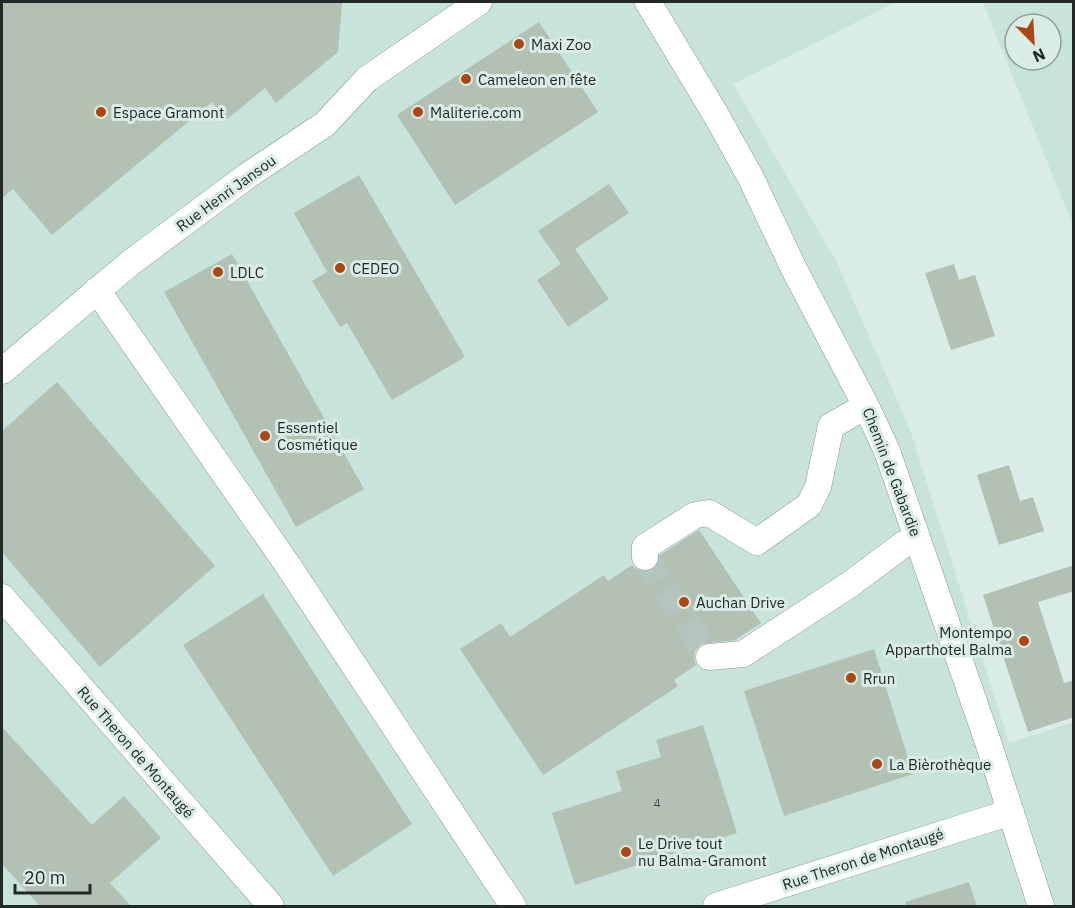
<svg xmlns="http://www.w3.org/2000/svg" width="1075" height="908" viewBox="0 0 1075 908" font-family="'IBM Plex Sans',sans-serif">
	<rect width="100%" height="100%" fill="#d9ece6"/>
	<path fill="#c7e3da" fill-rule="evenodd" d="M2,2H896L733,84L836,261L910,430L1009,743L1073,722V906H2Z
		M984,2H1073V225L985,8ZM1015,24H1051V60H1015Z"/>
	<path fill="#b3c0b4" d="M2,2H342L338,52L276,103L265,88L226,120L212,102L52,235L13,189L2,198Z
		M539,22L598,112L455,205L397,115Z
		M359,175L465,357L392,400L347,323L340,327L312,281L327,272L294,213Z
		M609,184L629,213L575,249L609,299L568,327L537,280L561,264L538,231Z
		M232,254L364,489L296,527L164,292Z
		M954,264L959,280L975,275L995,336L951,350L925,273Z
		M57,382L215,566L100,667L2,552V431Z
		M1009,465L1020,501L1033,497L1044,531L999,545L977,475Z
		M699,530L761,623L735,640L701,644L695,651L694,658L696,665L674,680L678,686L543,775L460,649L501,623L510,637L604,575L608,581L632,565L637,570L644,572L652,570L658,564L660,555Z
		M1074,565V591L1038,602L1064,683L1074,680V717L1028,732L983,595Z
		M263,594L412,824L333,876L183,645Z
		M874,649L913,774L784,816L744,691Z
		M703,725L737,833L575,885L552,813L622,791L616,771L661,757L656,740Z
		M2,727L92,825L124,796L161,838L110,883L131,906H40L2,864Z
		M969,882L977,906H906L905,902Z"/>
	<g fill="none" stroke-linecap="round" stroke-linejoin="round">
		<path stroke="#b4c5c0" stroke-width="26" stroke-dasharray="26 13" stroke-linecap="butt" d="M645,557L709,657"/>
		<defs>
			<path id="minor" d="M648,2L716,115L751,178L794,269L866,406L887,451L989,745L1041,906
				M97,290L289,567L513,906
				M2,371L129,264L247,176L325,124L367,79L479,2
				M645,557V547L695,515L709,513L757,542L809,505L818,487L831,426L866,406
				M2,597L271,906
				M709,657L743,654L849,585L904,544L918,540
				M716,906L1011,812"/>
		</defs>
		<use href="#minor" stroke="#889a93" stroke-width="27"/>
		<use href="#minor" stroke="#fff" stroke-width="26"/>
	</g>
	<g fill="#ab4714" stroke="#d9ece6" stroke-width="2">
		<circle cx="519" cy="44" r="6"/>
		<circle cx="466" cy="79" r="6"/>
		<circle cx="101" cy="112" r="6"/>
		<circle cx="418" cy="112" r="6"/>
		<circle cx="340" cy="268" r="6"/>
		<circle cx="218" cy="272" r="6"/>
		<circle cx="265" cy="436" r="6"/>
		<circle cx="684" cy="602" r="6"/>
		<circle cx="1024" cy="641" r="6"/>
		<circle cx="851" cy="678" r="6"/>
		<circle cx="877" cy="764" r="6"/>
		<circle cx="626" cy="852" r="6"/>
	</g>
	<g text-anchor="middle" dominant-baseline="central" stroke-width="6" stroke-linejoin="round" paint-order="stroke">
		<g font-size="12" fill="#464f4a">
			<text x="657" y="802">4</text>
		</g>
		<g font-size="15" fill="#222927" stroke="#d9ece6" text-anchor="start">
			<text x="531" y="44">Maxi Zoo</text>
			<text x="478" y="79">Cameleon en fête</text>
			<text x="113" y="112">Espace Gramont</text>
			<text x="430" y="112">Maliterie.com</text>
			<text x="352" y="268">CEDEO</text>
			<text x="230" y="272">LDLC</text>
			<text x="277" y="427">Essentiel<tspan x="277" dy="17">Cosmétique</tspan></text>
			<text x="696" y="602">Auchan Drive</text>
			<text x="1012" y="632" text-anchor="end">Montempo<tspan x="1012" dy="17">Apparthotel Balma</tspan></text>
			<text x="863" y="678">Rrun</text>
			<text x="889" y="764">La Bièrothèque</text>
			<text x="638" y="843">Le Drive tout<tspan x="638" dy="17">nu Balma-Gramont</tspan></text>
		</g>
		<g font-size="15" fill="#222927" stroke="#d9ece6">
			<text transform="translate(226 193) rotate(-36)">Rue Henri Jansou</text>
			<text transform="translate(892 472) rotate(69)">Chemin de Gabardie</text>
			<text transform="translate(136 752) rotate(49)">Rue Theron de Montaugé</text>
			<text transform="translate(863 859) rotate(-18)">Rue Theron de Montaugé</text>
		</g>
	</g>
	<rect width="1075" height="908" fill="none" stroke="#222927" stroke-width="6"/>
	<g transform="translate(1033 42) rotate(156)"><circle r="28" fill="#d9ece6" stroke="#909e9a" stroke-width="1.5"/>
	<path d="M0-4.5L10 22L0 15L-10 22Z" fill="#ab4714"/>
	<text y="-9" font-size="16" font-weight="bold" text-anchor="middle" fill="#222927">N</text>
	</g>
	<path d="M15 884v9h75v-9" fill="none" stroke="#222927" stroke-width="3"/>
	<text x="24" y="884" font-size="18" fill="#222927" stroke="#d9ece6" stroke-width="4.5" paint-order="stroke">20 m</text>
</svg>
